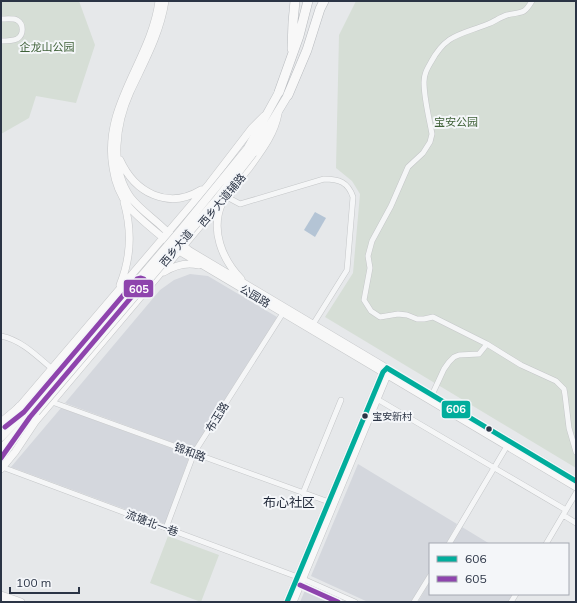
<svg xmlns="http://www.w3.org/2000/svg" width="577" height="603" viewBox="0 0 577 603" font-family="Mulish,'Noto Sans SC',sans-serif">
	<rect width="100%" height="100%" fill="#e6e8ea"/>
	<path fill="#d4d7dd" d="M190,274L208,276L277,317L193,450L65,403L160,290L174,280Z
		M61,408L190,455L165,524L11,467Z
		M358,464L457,524L446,544H430V571L411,602H368L311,576Z
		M462,527L490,544H452Z
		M430,581V594H513L508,602H418Z
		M306,588L337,602H300Z"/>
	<path fill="#d6ded6" d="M1,1H79L95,45L76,103L36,96L29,118L1,134Z
		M356,1H576V468L325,317L353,273L360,194L352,181L336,168L339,35Z
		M168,536L219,555L201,602L150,583Z"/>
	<path fill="#b4c4d5" d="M315,212L326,218L315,237L304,230Z"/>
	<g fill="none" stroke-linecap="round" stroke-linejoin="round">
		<defs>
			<path id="street" d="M532,1C523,16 522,11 507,15C500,17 494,22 488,24C460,35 446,34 431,62C427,69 424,74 424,82C424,99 429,117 432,134L430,142L423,153L408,167L391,206L372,241L368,256L370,268L364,300L371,311L380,317L398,314L407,315L417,319H424L433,317L487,344L521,365L556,381L564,389L565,395L569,428L576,452
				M1,19C6,19 13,18 17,20C24,24 24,35 17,39C12,41 6,41 1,41
				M225,196L240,204L324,179C339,179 348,182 353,197L347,270L312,326
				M1,336C21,340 36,355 51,368
				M432,395L444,369L449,362L454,357L459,355L479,354L487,344
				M377,399L566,510
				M52,402L329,502
				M2,467L303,579L355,602
				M303,493L341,400
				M563,515L576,523
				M166,528L194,453L283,313
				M449,544L507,446
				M546,544L576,493
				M414,602L430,576
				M511,602L516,594"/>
			<path id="secondary" d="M159,1C151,61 102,105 113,168C115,182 120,195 129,207C141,221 164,238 179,251L211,270L576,487
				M165,1C160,34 144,62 130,92C116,123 109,168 131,198C139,208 150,216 160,225C170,234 179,243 190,251L576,481
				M120,160C135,193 168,210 201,190
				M222,203C210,230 222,259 241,279
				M164,272C175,265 186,262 199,265
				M120,285C131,258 132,230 124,202
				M1,422L19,407L209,184L252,128L264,116
				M1,469L15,452L35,422L249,168C261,151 274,135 278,114
				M1,595L21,602
				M1,600L5,602
				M287,602L383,372L385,370
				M293,602L387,375V370"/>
			<path id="primary" d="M248,148L279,92
				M253,153L288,95
				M6,426L19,407
				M1,437L30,407
				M1,449L36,412"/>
			<path id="highway" d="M292,49L293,22L295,1
				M279,92L299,36L308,1
				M288,95L307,50L320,9L324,1"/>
		</defs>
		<use href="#street" stroke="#c4c6c8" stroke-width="6"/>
		<use href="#secondary" stroke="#c4c6c8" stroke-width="8"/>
		<use href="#primary" stroke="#c2c5c8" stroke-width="9"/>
		<use href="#highway" stroke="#b8bbbf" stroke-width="10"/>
		<use href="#street" stroke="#f5f6f7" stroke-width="5"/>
		<use href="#secondary" stroke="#f8f8f8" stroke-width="7"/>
		<use href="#primary" stroke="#f8f8f8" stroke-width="8"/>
		<use href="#highway" stroke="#f8f8f8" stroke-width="9"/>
		<defs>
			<path id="primary-bridge" d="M30,407L181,230L248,148
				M36,412L218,198L253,153"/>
		</defs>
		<use href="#primary-bridge" stroke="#c2c5c8" stroke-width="9" stroke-linecap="butt"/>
		<use href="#primary-bridge" stroke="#f8f8f8" stroke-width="8"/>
		<defs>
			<path id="bus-1" d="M387,368L576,481
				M287,602L383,372L387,368"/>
			<path id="bus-2" d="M1,458L30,417L145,281L144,279L141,278L137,279L24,412L5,427
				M300,585L338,602"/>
		</defs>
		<use href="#bus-1" stroke="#f4f6f9" stroke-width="8"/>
		<use href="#bus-2" stroke="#f4f6f9" stroke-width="8"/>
		<use href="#bus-1" stroke="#01ad9c" stroke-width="5"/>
		<use href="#bus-2" stroke="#8e44ad" stroke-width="5"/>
	</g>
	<g fill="#2b3445" stroke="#f4f6f9" stroke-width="1.5">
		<circle cx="365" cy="416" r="3.5"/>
		<circle cx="489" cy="429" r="3.5"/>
	</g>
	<g text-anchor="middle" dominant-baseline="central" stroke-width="4" stroke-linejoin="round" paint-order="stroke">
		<g font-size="10" fill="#2b3445" stroke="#f4f6f9" text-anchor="start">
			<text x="372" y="416">宝安新村</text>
		</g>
		<g font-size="11" fill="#3f6138" stroke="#f4f6f9">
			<text x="47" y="47">企龙山公园</text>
			<text x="456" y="122">宝安公园</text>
		</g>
		<g font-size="11" fill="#2b3445" stroke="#f4f6f9">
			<text transform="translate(222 200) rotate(-50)">西乡大道辅路</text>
			<text transform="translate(176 248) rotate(-50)">西乡大道</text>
			<text transform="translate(255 296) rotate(31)">公园路</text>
			<text transform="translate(217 417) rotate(-58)">布玉路</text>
			<text transform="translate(190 452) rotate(20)">锦和路</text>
			<text transform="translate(152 523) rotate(20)">流塘北一巷</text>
		</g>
		<g font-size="13" fill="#1d2536" stroke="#f4f6f9">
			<text x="289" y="502">布心社区</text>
		</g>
	</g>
	<g stroke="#f4f6f9" stroke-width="1.5">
		<rect x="123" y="279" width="31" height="19" rx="4" fill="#8e44ad"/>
		<rect x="441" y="400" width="30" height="19" rx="4" fill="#01ad9c"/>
	</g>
	<g font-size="11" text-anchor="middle" font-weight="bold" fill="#fff">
		<text x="139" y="293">605</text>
		<text x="456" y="413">606</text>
	</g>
	<rect width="577" height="603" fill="none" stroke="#2b3445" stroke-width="4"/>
	<rect x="429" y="543" width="140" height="52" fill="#f4f6f9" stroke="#a4a8b1"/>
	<rect x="437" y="556" width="20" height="6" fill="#01ad9c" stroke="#a4a8b1"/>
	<text x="465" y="563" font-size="12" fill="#2b3445">606</text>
	<rect x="437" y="576" width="20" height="6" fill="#8e44ad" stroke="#a4a8b1"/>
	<text x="465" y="583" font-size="12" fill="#2b3445">605</text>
	<path d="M10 587v6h69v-6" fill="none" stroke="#2b3445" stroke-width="2"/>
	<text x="16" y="587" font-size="12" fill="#2b3445" stroke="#f4f6f9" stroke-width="3" paint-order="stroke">100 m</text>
</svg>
